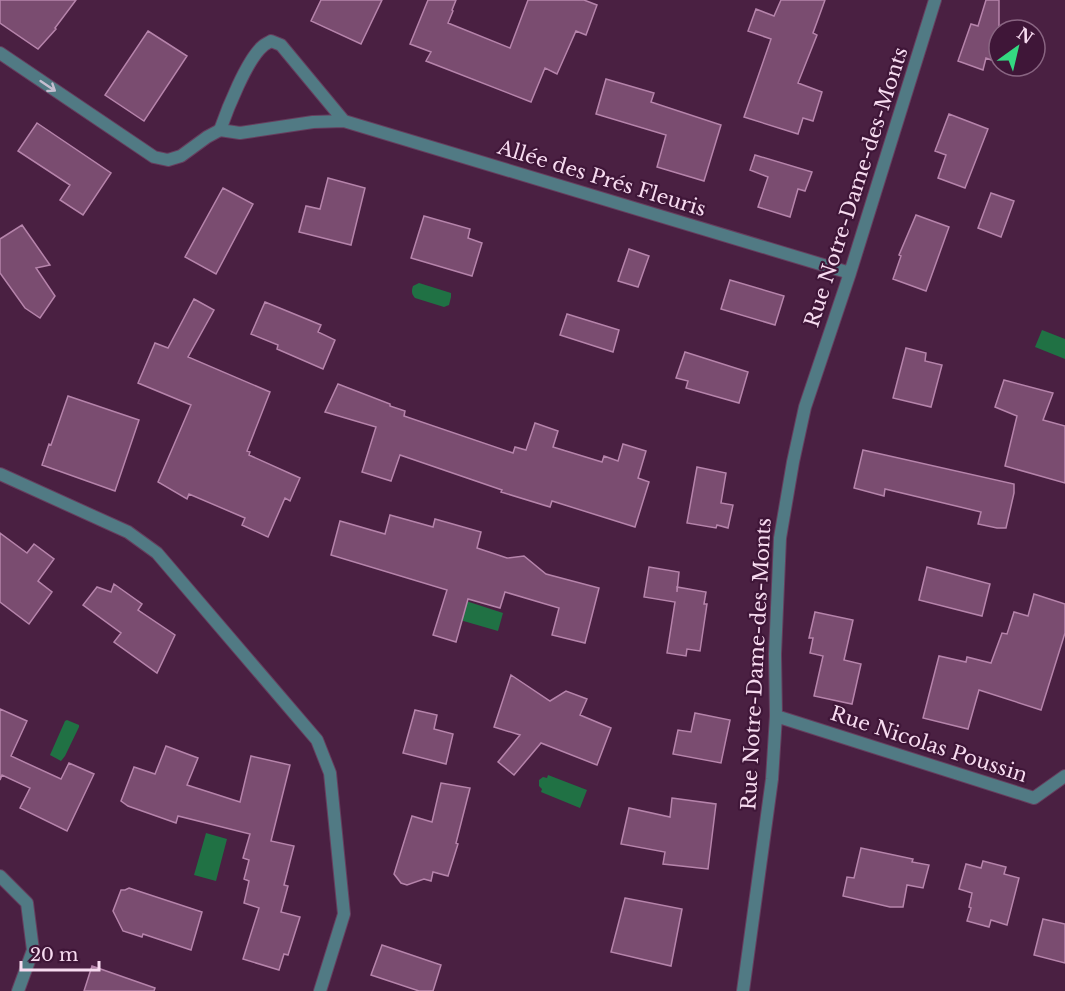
<svg xmlns="http://www.w3.org/2000/svg" width="1065" height="991" viewBox="0 0 1065 991" font-family="'Libre Baskerville',serif">
	<rect width="100%" height="100%" fill="#4a2042"/>
	<path fill="#207144" d="M419,283L451,293V297L449,305L444,307L415,298C412,294 411,292 413,286Z
		M1042,330L1065,339V359L1035,347Z
		M466,601L503,613L498,631L460,620Z
		M67,720L79,725V727L65,756L61,761L50,755L65,721Z
		M548,775L587,790L580,808L541,792L542,789L539,786V780L543,777L547,778Z
		M206,833L227,839L216,881L194,875Z"/>
	<path fill="#7a4c70" stroke="#b684ab" stroke-width="1.5" d="M0,0H76L55,28L56,29L38,49L0,23Z
		M321,0H382L361,44L311,21Z
		M428,0H456L452,10L453,11L448,23L510,48L528,0H584L597,5L586,35L576,31L557,74L545,68L531,102L426,61L431,52L410,44Z
		M781,0H825L813,33L817,35L798,83L822,92L813,121L803,118L798,134L744,117L771,39L748,31L756,9L774,16Z
		M986,0H999V63L986,58L983,70L958,61L971,24L978,26Z
		M148,31L187,56L144,121L105,95Z
		M606,79L654,93L651,102L721,125L704,181L657,167L666,135L596,114Z
		M949,114L988,129L965,188L938,178L946,155L935,151Z
		M37,123L111,173L83,215L60,200L70,185L18,151Z
		M755,155L812,172L805,191L798,189L790,217L758,207L768,177L750,170Z
		M328,178L365,188L351,245L299,232L306,206L320,209Z
		M223,188L253,204L216,274L185,257Z
		M991,193L1014,201L1001,237L978,228Z
		M916,215L949,227L926,291L893,279L901,256L899,255Z
		M424,216L470,229L468,238L482,243L472,276L411,258Z
		M22,225L50,265L36,268L55,296L40,318L25,308L0,273V239Z
		M629,249L649,256L638,287L618,281Z
		M730,280L784,296L775,325L721,309Z
		M194,299L214,310L188,357L270,392L247,451L250,452L249,455L300,478L290,501L285,498L268,537L242,525L245,518L189,494L187,499L158,482L191,405L138,383L155,343L168,348Z
		M265,302L321,325L318,332L335,340L323,369L277,349L278,345L251,334Z
		M567,314L619,330L613,352L560,335Z
		M906,348L926,353L925,361L942,365L931,407L893,398Z
		M685,352L748,372L739,403L686,388L688,381L676,378Z
		M1004,380L1053,393L1043,420L1065,426V483L1005,466L1017,416L995,407Z
		M338,384L390,404V406L405,411L404,416L513,453L515,447L526,450L535,423L558,431L553,447L602,462L604,456L618,461L623,444L646,451L638,478L649,482L635,527L552,501L550,507L501,492L502,490L400,455L391,481L362,472L376,427L325,412Z
		M68,396L139,420L115,491L42,465L49,444L51,445Z
		M863,450L1014,484V493L1006,528H997L978,524L981,512L885,489L884,496L854,488Z
		M697,467L726,473L721,503L733,505L728,528L717,525L716,528L687,523Z
		M390,515L433,527L435,519L481,532L477,548L507,558L524,556L546,574L599,588L585,643L552,635L559,608L505,592L500,608L468,599L456,642L433,635L447,590L331,555L340,521L385,534Z
		M0,533L27,553L34,544L54,559L38,581L52,592L29,624L0,602Z
		M649,567L679,572L677,592V587L706,592L704,604H707L700,651L687,649L686,656L667,653L675,602L644,597Z
		M927,567L990,584L982,616L919,600Z
		M114,584L142,604L138,610L175,635L157,673L114,642L121,633L83,605L97,587L111,592Z
		M1034,594L1065,604V633L1041,710L979,690L968,729L923,718L939,656L966,662L967,657L991,663L1002,633L1007,634L1014,612L1028,616Z
		M815,612L853,620L844,660L861,664L852,704L814,696L823,656L810,653L813,638H809Z
		M511,675L550,701L566,691L587,699L580,715L611,728L597,765L541,743L514,775L498,762L520,735L494,727Z
		M0,709L27,721L11,756L61,779L69,763L94,774L67,831L20,808L30,788L2,775L0,780Z
		M415,710L437,715L434,729L453,734L446,764L403,753Z
		M695,713L730,720L721,763L673,754L678,730L691,732Z
		M166,746L198,758L187,785L240,802L251,756L290,765L271,841L294,846L284,885L288,886L281,912L300,917L288,955L284,954L279,970L243,959L259,908L244,903L249,881L244,879L249,860L243,858L250,834L178,816L176,823L128,806L121,801L134,767L155,774Z
		M441,783L470,788L456,843L458,844L448,876L433,872L431,881L424,879L407,885L401,883L394,874L412,816L432,822Z
		M672,798L716,804L708,869L663,864L665,852L621,844L629,808L670,817Z
		M861,848L913,859L912,862L929,865L923,888L907,885L903,907H890L843,896L847,877L854,878Z
		M983,861L1006,867L1004,874L1019,878L1007,925L991,920L989,927L967,921L971,908L969,907L972,893L959,889L966,864L981,868Z
		M129,888L202,912L191,950L143,934L142,937L123,931L113,911L121,890H125Z
		M625,898L682,909L671,966L611,952Z
		M1043,919L1065,924V963L1034,955Z
		M382,945L441,965L433,991H419L371,975Z
		M92,966L155,988L154,991H84Z"/>
	<g fill="none" stroke-linecap="round" stroke-linejoin="round">
		<defs>
			<path id="service" d="M0,53L154,157L168,160L181,156L207,137L220,130"/>
			<path id="minor" d="M344,121L313,122L240,133L220,130C227,110 247,59 263,46C265,44 268,43 271,41L281,45L344,121L850,273
				M0,474L128,532L157,553L317,740L330,773L344,914L320,991
				M776,716L1034,798L1065,776
				M0,876L27,903L33,950L18,991
				M743,991L772,779L776,716L775,654L780,538L793,462L805,407L850,273L935,0"/>
		</defs>
		<use href="#service" stroke="#663e5e" stroke-width="14"/>
		<use href="#minor" stroke="#663e5e" stroke-width="14"/>
		<use href="#service" stroke="#517a84" stroke-width="12"/>
		<use href="#minor" stroke="#517a84" stroke-width="12"/>
	</g>
	<defs><path id="oneway-shaft" d="M-6 0H5M1.5-3L5.5 0L1.5 3" fill="none" stroke-width="1.6" stroke-linecap="round" stroke-linejoin="round" transform="scale(1.5)"/></defs>
	<use stroke="#c5bed0" href="#oneway-shaft" transform="translate(48 86) rotate(34)"/>
	<g text-anchor="middle" dominant-baseline="central" stroke-width="4.5" stroke-linejoin="round" paint-order="stroke">
		<g font-size="20" fill="#f7dbf0" stroke="#3f1638">
			<text transform="translate(602 178) rotate(17)">Allée des Prés Fleuris</text>
			<text transform="translate(856 187) rotate(-72)">Rue Notre-Dame-des-Monts</text>
			<text transform="translate(756 664) rotate(-87)">Rue Notre-Dame-des-Monts</text>
			<text transform="translate(929 744) rotate(18)">Rue Nicolas Poussin</text>
		</g>
	</g>
	<g transform="translate(1017 48) rotate(34)"><circle r="28" fill="#3f1638" stroke="#896582" stroke-width="1.5"/>
	<path d="M0-4.5L10 22L0 15L-10 22Z" fill="#34d881"/>
	<text y="-9" font-size="16" font-weight="bold" text-anchor="middle" fill="#f7dbf0">N</text>
	</g>
	<path d="M21 961v9h78v-9" fill="none" stroke="#f7dbf0" stroke-width="3"/>
	<text x="30" y="961" font-size="18" fill="#f7dbf0" stroke="#3f1638" stroke-width="4.5" paint-order="stroke">20 m</text>
</svg>
